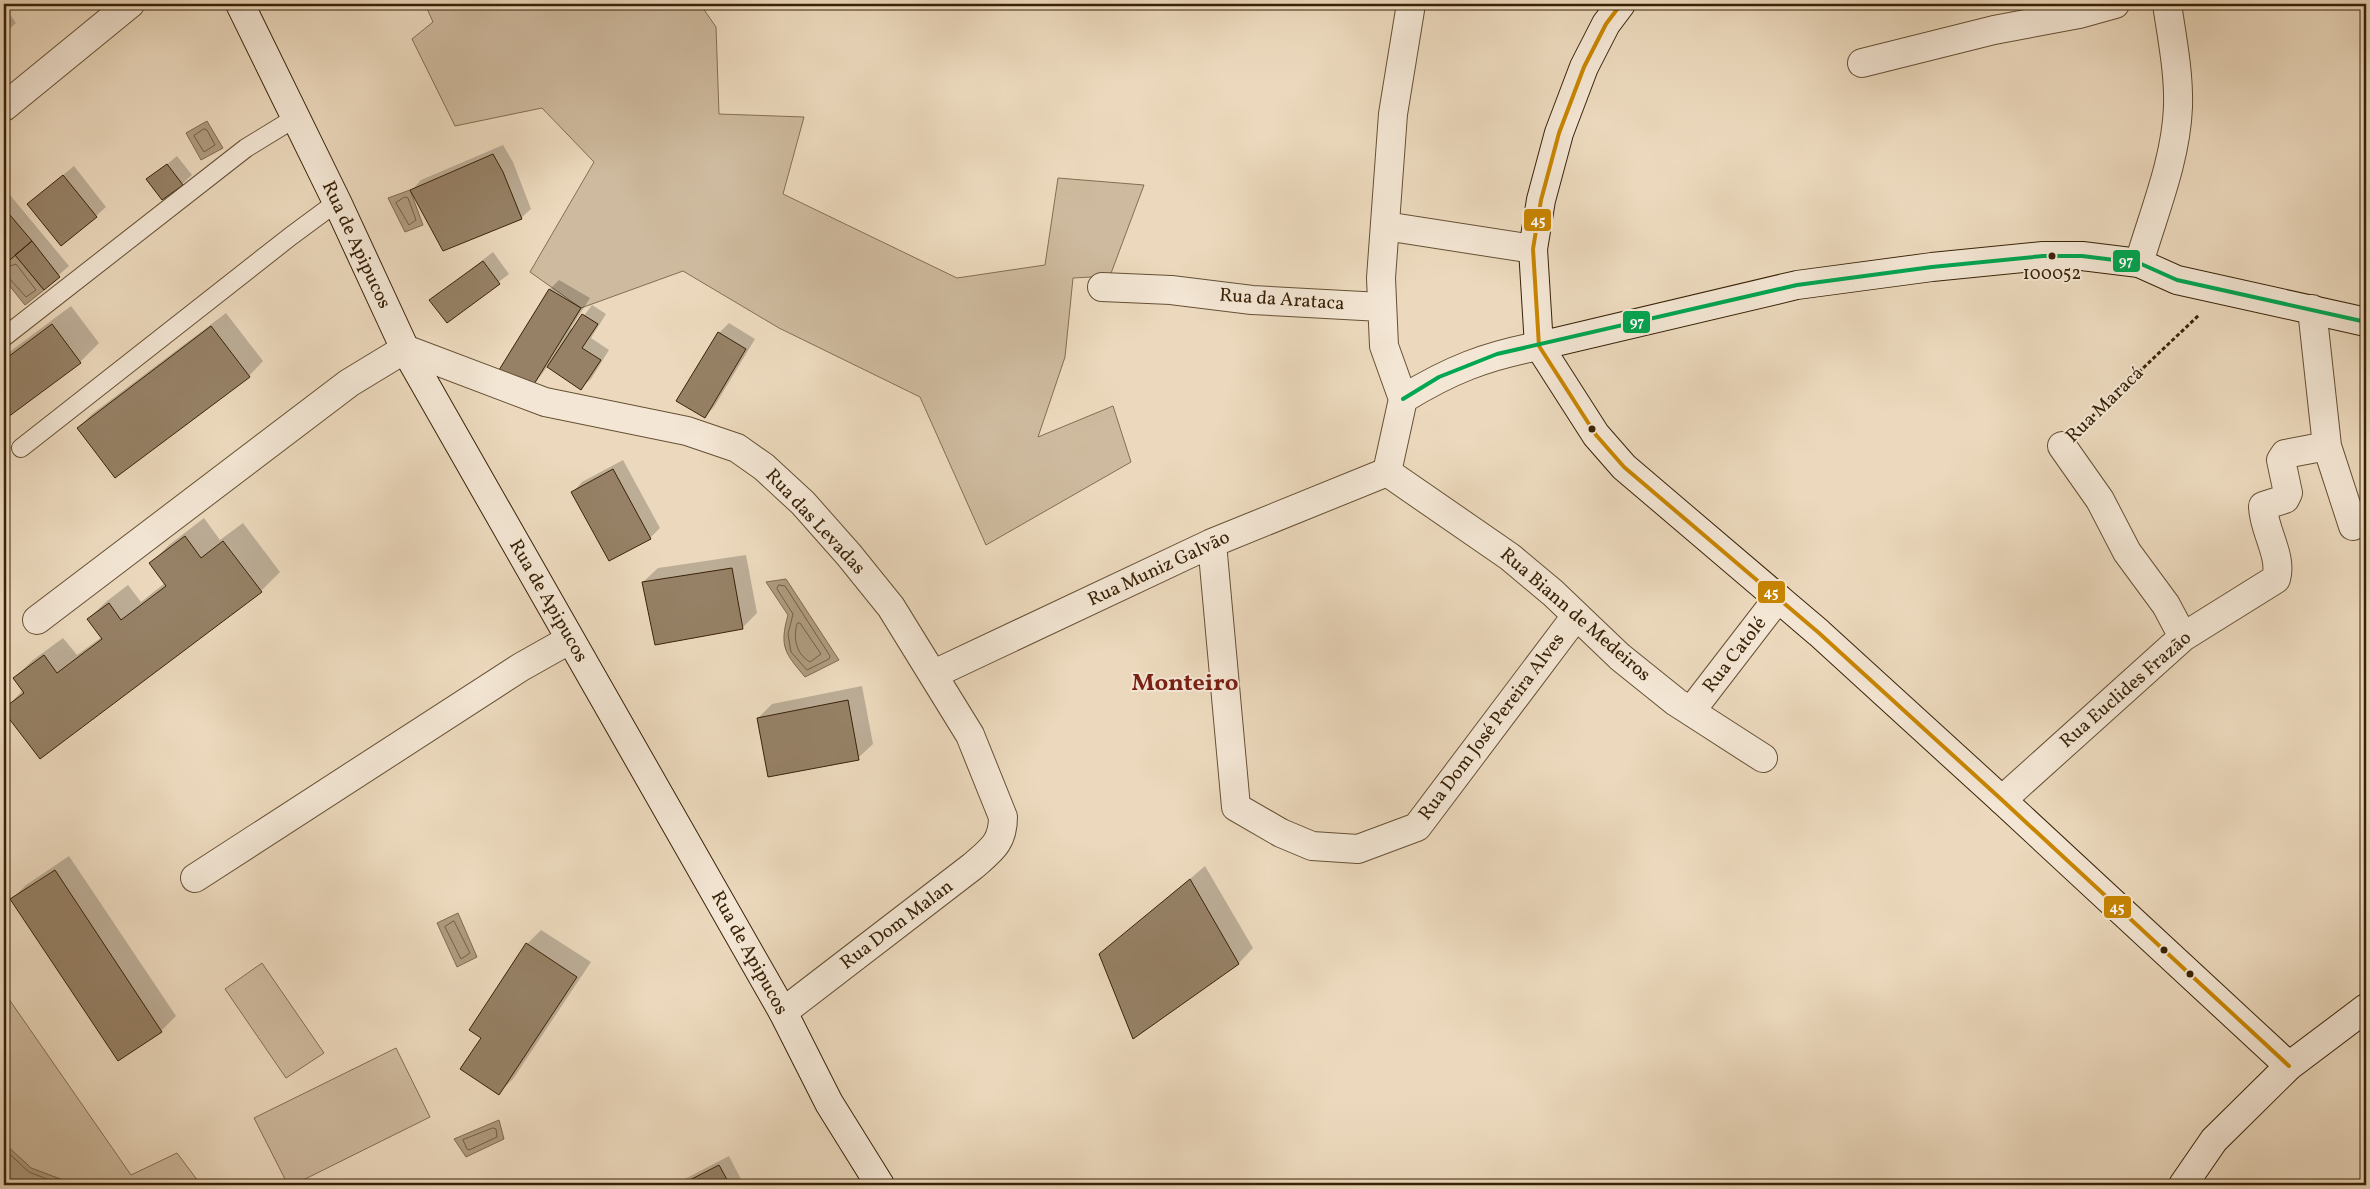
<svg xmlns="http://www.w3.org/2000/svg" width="2370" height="1189" viewBox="0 0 2370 1189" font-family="Vollkorn,serif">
	<rect width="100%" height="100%" fill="#ecd9bd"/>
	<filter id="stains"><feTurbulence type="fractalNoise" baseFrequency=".004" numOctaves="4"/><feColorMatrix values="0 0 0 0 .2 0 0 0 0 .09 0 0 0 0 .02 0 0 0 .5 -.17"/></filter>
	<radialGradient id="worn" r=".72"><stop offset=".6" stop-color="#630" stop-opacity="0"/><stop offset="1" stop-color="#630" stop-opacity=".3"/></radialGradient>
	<path fill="#ceba9e" stroke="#846e52" d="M425,4H700L716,27L719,114L804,117L783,194L957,278L1045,265L1058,178L1144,185L1110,276L1073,278L1065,357L1038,437L1113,406L1131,462L986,545L920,397L779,328L683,271L581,308L530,272L594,162L542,108L455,126L412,39L433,22Z
		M262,963L324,1053L286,1078L225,989Z
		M4,992L131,1175L177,1153L201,1185H76L31,1168L4,1143Z
		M396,1048L430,1117L293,1185H288L254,1118Z"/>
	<path fill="#af9b7f" stroke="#806b4f" d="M207,121L223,148L201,160L186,133Z
		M410,190L423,225L405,232L388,198Z
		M15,255L44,290L25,305L4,279V265Z
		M786,579L839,660L805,677C785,653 779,647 788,615L766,582Z
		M458,913L477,957L457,967L437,923Z
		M499,1120L504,1139L466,1157L454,1139Z
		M4,1143L31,1168L76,1185H4Z"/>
	<path fill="#0003" d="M4,6L16,23L4,34Z
		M503,145L513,162L531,209L521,218L412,190L421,180Z
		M177,156L192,175L182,184L148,180Z
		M74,166L106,207L96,216L28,204Z
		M10,195L69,266L44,288L15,253L4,263V200Z
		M493,252L509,274L447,322L431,300Z
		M559,280L590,298L571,328L573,330L592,305L606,314L591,338L609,350L591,379L581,388L548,366L531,388L501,370L550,289Z
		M71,306L99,343L80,362L4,418V356Z
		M226,313L263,361L249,376L78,428L92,414Z
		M729,323L755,339L714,407L704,417L719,333Z
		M623,460L660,528L650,538L573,492L582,482Z
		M204,518L220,540L243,523L280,572L261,591L40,757L4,710L23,690L14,678L33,660L63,638L77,655L102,637L88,619L107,601L128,585L141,602L165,583L151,563L169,545Z
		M746,555L757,613L743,627L643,582L658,568Z
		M862,686L873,744L858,758L758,718L772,704Z
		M69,856L176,1016L161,1031L118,1059L12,899L26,885Z
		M1205,866L1253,948L1239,963L1134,1037L1101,955Z
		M541,930L591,962L513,1079L499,1093L483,1037L527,944Z
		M729,1156L744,1185H673Z
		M546,1180L549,1185H536Z"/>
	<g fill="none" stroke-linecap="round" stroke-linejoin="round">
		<path stroke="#745e43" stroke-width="1" d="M204,129L207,130L215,145L204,152L194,136Z
			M405,197L408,198L416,220L409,225L396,203Z
			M4,268L16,264L36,290L26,297L9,278L4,276
			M779,585L785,586L830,656L829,659L807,670L791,652L788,634L793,614L777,589Z
			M800,623L821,654L810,662C796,654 793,638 797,624Z
			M454,921L470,953L461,959L445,927Z
			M493,1128L496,1129L497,1137L469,1150L467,1149L463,1140Z
			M4,1149L29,1172L62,1185"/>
	</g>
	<path fill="#968166" stroke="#392207" d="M493,154L503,172L522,219L443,251L410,190Z
		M167,164L183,185L162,200L146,179Z
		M63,175L97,217L61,246L27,204Z
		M4,208L32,241L4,265Z
		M32,241L60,277L44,290L15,255Z
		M483,261L500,284L447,323L429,300Z
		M549,289L581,308L531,389L499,370Z
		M582,314L598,324L582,348L601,360L581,390L547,367Z
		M52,324L81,363L4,420V360Z
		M211,326L250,377L115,478L77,428Z
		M718,332L746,349L705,418L676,401Z
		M613,469L651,539L609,561L571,492Z
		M185,536L201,558L223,541L262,592L40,759L4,712V708L24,693L13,678L44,655L57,673L102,639L87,619L109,603L121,620L166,586L149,563Z
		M732,568L743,629L655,645L642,582Z
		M848,700L859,760L768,777L757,718Z
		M55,870L162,1032L118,1061L10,899Z
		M1190,879L1239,964L1133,1039L1099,954Z
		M526,943L577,977L499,1095L460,1069L481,1038L469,1030Z
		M719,1165L730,1185H680Z"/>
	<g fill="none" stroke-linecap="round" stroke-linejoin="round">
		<defs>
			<path id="lane" d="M4,337L246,148L295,118
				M21,448L291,236L337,202"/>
			<path id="street" d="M1862,63L1994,30L2079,14L2115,4
				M4,107L130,4
				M1385,226L1533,249
				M2139,263C2154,212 2176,160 2178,107C2179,72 2172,38 2167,4
				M1102,287L1171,290L1252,300L1381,307
				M2312,309L2327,446L2353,526
				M1403,399C1450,370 1486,356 1539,346
				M2062,446L2100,500L2127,552L2166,605L2183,637
				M1387,472L1403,399L1384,346L1381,278L1393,114L1411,4
				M1387,472L1510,557L1553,593L1620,657L1676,702L1763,758
				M1212,543L1236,807L1281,833L1312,846L1358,849L1417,827L1576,616
				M37,620L349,383L405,349L545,402L687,431L737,448L764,467L803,503L849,555L891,607L970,735L1003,817C1003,843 991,850 973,866L783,1012
				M934,674L1212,543L1387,472
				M1691,711L1778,598
				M2002,800L2183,637L2276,579C2283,556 2263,530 2263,506L2285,499L2288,493L2281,460L2285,454L2327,446
				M195,878L521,667L569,640"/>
			<path id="secondary" d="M240,4L337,202L405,349L783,1012L829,1103L880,1185
				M1621,4L1606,24L1584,67L1559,133L1541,200L1533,249L1539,346L1596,435L1624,467L1819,633L2002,800L2289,1066
				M1539,346L1797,285L1932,267L2043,256H2082L2139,263L2177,280L2366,322
				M2183,1185L2214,1140L2289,1066L2366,1008"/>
		</defs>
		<use href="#lane" stroke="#665034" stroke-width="20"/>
		<use href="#street" stroke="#665034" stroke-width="30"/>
		<use href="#secondary" stroke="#392207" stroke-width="30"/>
		<path stroke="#392207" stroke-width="3" stroke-dasharray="4 2.5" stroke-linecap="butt" d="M2082,426L2199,315"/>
		<use href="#lane" stroke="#f3e6d4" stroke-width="18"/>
		<use href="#street" stroke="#f3e6d4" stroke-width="28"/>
		<use href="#secondary" stroke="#f3e6d4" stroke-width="28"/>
		<defs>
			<path id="bus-1" d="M1621,4L1606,24L1584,67L1559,133L1541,200L1533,249L1539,346L1596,435L1624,467L1819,633L2002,800L2289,1066"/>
			<path id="bus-2" d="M1403,399L1439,377L1497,354L1797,285L1932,267L2043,256H2082L2139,263L2177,280L2366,322"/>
		</defs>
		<use href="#bus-1" stroke="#f3e6d4" stroke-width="8"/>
		<use href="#bus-2" stroke="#f3e6d4" stroke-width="8"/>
		<use href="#bus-1" stroke="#c88502" stroke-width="4"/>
		<use href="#bus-2" stroke="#00a651" stroke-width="4"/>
	</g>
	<g fill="#392207" stroke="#f3e6d4" stroke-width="2">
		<circle cx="2052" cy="256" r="4.5"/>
		<circle cx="1592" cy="429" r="4.5"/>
		<circle cx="2164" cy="950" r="4.5"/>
		<circle cx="2190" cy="974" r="4.5"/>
	</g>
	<g text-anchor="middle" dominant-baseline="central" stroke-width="4" stroke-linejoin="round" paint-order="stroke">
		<g font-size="18" fill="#392207" stroke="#f3e6d4">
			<text x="2052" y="274">100052</text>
		</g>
		<g font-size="19" fill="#392207" stroke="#f3e6d4">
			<text transform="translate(356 245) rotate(65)">Rua de Apipucos</text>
			<text transform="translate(1282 300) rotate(4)">Rua da Arataca</text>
			<text transform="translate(2105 405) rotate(-44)">Rua Maracá</text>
			<text transform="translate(815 522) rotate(47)">Rua das Levadas</text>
			<text transform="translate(1159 569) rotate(-25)">Rua Muniz Galvão</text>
			<text transform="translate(548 601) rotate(60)">Rua de Apipucos</text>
			<text transform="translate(1575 615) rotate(41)">Rua Biann de Medeiros</text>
			<text transform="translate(1735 655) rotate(-52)">Rua Catolé</text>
			<text transform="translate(2126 690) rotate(-41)">Rua Euclides Frazão</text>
			<text transform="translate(1492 727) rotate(-53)">Rua Dom José Pereira Alves</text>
			<text transform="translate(897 925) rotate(-37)">Rua Dom Malan</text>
			<text transform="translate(749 953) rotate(61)">Rua de Apipucos</text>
		</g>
		<g font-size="24" font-weight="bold" fill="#7a1f14" stroke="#f3e6d4">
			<text x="1185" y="684">Monteiro</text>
		</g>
	</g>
	<g stroke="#f3e6d4" stroke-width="2">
		<rect x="1523" y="208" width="29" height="24" rx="5" fill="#c88502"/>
		<rect x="2112" y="249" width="29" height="24" rx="5" fill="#00a651"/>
		<rect x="1622" y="310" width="29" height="24" rx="5" fill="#00a651"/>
		<rect x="1757" y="580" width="29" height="24" rx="5" fill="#c88502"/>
		<rect x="2103" y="895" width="29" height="24" rx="5" fill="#c88502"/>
	</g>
	<g font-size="14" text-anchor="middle" font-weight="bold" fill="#fff">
		<text x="1538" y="225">45</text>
		<text x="2126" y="266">97</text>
		<text x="1637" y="327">97</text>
		<text x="1771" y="597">45</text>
		<text x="2117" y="912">45</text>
	</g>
	<rect width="2370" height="1189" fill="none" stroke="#ecd9bd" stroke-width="20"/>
	<rect x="5" y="5" width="2360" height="1179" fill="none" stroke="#392207" stroke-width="2.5"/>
	<rect x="10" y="10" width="2350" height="1169" fill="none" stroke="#392207"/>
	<rect width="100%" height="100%" filter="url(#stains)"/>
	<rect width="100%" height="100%" fill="url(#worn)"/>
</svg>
